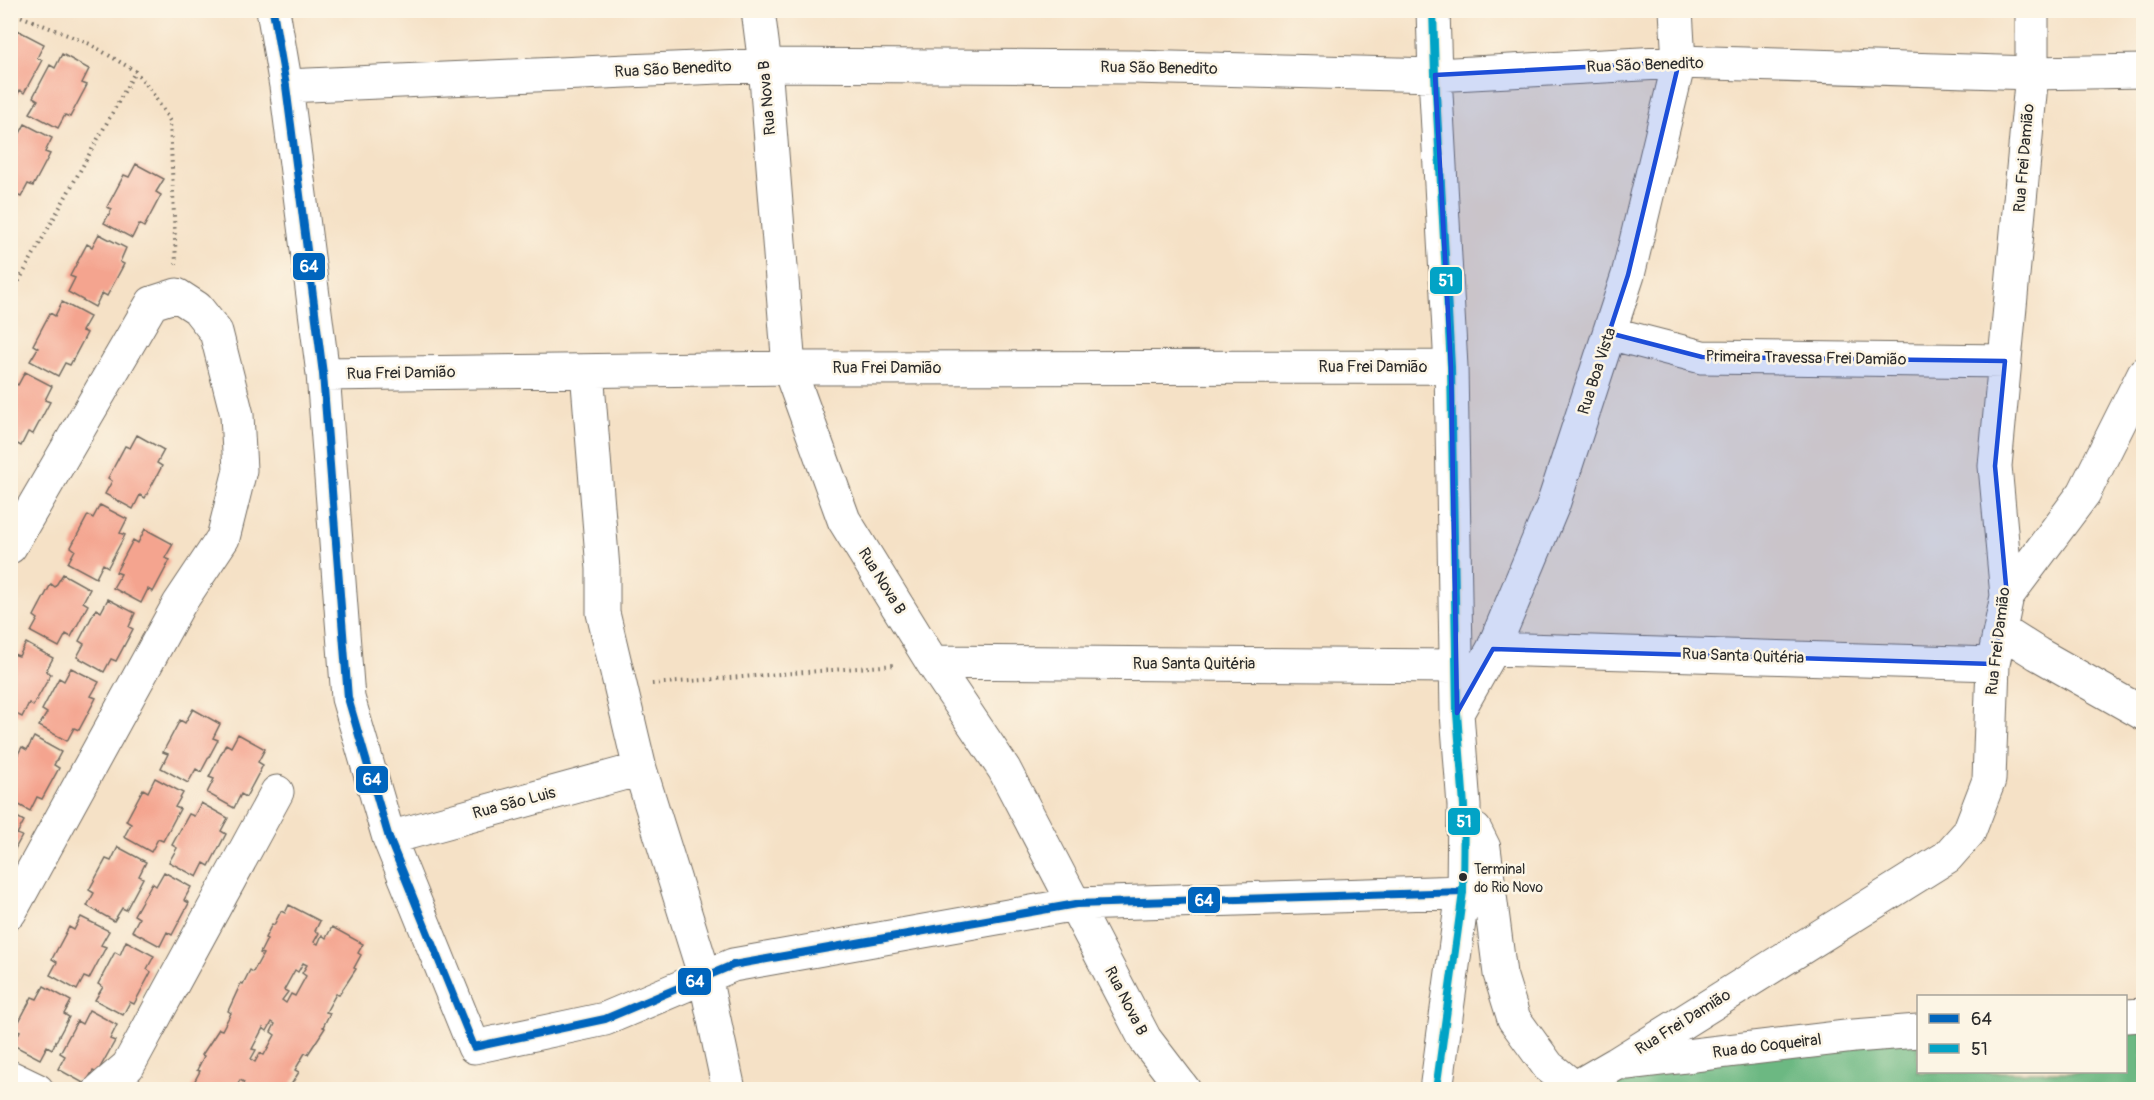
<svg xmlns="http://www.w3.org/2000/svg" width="2154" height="1100" viewBox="0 0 2154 1100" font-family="Pangolin,sans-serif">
	<rect width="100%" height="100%" fill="#fcf5e5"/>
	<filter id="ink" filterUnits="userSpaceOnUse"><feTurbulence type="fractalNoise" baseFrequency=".0167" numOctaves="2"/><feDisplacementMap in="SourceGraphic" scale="12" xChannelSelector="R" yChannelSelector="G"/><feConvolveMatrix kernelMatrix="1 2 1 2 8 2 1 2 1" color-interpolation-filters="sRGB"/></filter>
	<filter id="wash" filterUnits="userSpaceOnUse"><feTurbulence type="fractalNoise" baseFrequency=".008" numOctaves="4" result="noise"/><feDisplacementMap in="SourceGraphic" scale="24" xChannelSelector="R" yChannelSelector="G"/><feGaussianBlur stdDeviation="1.35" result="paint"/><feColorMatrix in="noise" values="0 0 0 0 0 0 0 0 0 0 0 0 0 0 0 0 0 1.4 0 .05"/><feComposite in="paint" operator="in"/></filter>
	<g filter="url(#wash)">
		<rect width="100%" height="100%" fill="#f5e1c6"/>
		<path fill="#6cb882" stroke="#4c7256" stroke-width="1.5" d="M2143,1015V1089L1571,1090L1616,1064L1918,1031V1072H2126V1016Z"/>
		<g id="blocks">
			<path fill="#f4a48f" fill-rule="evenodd" d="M17,30L44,44L37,58L42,60L24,93L20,90L13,103L10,102V41Z
				M62,54L89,69L82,83L87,85L70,117L65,115L58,128L30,113L38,100L33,97L50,65L55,68Z
				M25,124L52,138L45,152L50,154L33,186L28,184L21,197L10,192V139L13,134L18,137Z
				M136,164L164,179L156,192L161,195L144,227L139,224L132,238L104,223L112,209L107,207L124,175L129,177Z
				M99,234L126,248L120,262L124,264L107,296L102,293L95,307L68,292L75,278L70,276L87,244L92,247Z
				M62,302L90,317L82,331L87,333L70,365L65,363L58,376L30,361L38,348L33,345L50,313L55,316Z
				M25,372L52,386L45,400L50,402L33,434L28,432L21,446L10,440V386L13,382L18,385Z
				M137,435L164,450L157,463L162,466L145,498L140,495L133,509L105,494L112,481L108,478L125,446L130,448Z
				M100,505L127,519L120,533L125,535L108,567L103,564L96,578L68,563L75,550L71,547L88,515L93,518Z
				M145,529L173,544L165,558L170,560L153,592L148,589L141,603L113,588L121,574L116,572L133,540L138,543Z
				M63,574L90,589L83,602L88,605L71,637L66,634L59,647L31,632L38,619L34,616L51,584L55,587Z
				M108,599L135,613L129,627L133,629L116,661L111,659L104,672L77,657L84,644L79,641L96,609L101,612Z
				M26,643L53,658L46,671L51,674L33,706L29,703L22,717L10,711V659L13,654L19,656Z
				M71,668L99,682L91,696L96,698L79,730L74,728L67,741L39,726L47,713L42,710L59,678L64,681Z
				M193,709L220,724L213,738L218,740L201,772L196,769L188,783L161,768L168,754L163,752L180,720L185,723Z
				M238,734L265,749L258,762L263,765L246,797L241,794L234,808L207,793L214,779L209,777L226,744L231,747Z
				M34,737L61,752L54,765L59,768L42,799L37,797L30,811L10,800V768L22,747L27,750Z
				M155,778L183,793L175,807L180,809L163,841L158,839L151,852L124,837L131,824L126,821L143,789L148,792Z
				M201,803L228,818L221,831L226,834L209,866L204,863L197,877L169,862L177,848L172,845L189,814L194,816Z
				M10,813L24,821L17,834L22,836L10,858Z
				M118,847L146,862L139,876L143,878L126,910L122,908L114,921L87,906L94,893L89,890L106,859L111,861Z
				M164,872L191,887L184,900L189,903L172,935L167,932L160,946L132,931L139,918L134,915L152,883L156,886Z
				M289,905L320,921L315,931L319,933L314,942L318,944L322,935L326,938L332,927L363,944L358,953L361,955L354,968L356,969L339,995L336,994L326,1012L330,1013L323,1027L325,1028L308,1054L305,1053L295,1070L299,1072L291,1085L293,1087L292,1090H240L244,1082L240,1080L235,1089L232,1087L230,1090H190L200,1071L197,1070L204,1056L202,1055L219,1029L222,1030L231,1013L228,1011L241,983L243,984L250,970L253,972L263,954L260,953L267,939L265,938L272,924L274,925L281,911L285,913ZM303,963L307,965L302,973L306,976L295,996L291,994L286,1003L282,1000L288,992L284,990L295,970L298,972ZM272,1022L275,1024L271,1032L275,1035L264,1055L260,1053L255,1062L251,1059L256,1050L252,1049L263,1028L267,1031Z
				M81,917L109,931L101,945L106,947L89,979L84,977L77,990L50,975L57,962L52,959L69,927L74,930Z
				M126,941L154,956L147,969L151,972L134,1004L130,1002L123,1015L95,1000L103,987L98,984L115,952L120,955Z
				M44,986L71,1001L64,1014L69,1017L52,1049L47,1046L40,1059L13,1045L20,1031L15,1029L32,997L37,999Z
				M89,1010L117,1025L110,1039L115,1041L97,1073L93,1071L85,1084L58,1069L65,1056L60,1053L77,1021L82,1024Z"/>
		</g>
	</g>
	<g filter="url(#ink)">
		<use href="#blocks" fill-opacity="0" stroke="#726b61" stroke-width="1.5"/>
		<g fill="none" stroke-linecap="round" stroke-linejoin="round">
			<defs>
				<path id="minor" d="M273,10L286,86L323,374L348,698L389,838L474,1047L605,1019L733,965L1076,904L1463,892
					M758,10L765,65L789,368L844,520L932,662L1004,769L1145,1039L1184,1090
					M1433,10L1435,75L1451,367L1457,713L1464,806L1463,892L1436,1090
					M286,86L765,65L1133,67L1435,75L1679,62L2032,73L2144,71
					M1609,333L1702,357L2005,361
					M587,371L603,569V613L640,769L705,977L729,1090
					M323,374L789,368L1451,367
					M10,547L152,303L177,295L197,308L216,332L237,415L240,470L223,538L179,604L10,912
					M2007,596L2084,493L2144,373
					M2000,630L2038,654L2144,714
					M1493,649L1993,664
					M932,662L1455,666
					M1457,713L1493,649L1553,505L1628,275L1679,62L1676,10
					M1475,830L1484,848L1500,974L1514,1019L1548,1066L1575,1088
					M389,838L640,769
					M2126,1016L2144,1015
					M1627,1063L1854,1036L1918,1031
					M10,1077L37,1090
					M100,1090L128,1066L277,792
					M1571,1090L1616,1064L1947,857L1969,832L1989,780L1993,664L2007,596L1995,466L2032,73V10"/>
			</defs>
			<use href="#minor" stroke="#726b61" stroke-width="35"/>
			<path stroke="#726b61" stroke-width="4" stroke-dasharray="1.5 4.5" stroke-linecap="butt" d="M10,12L90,44L135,71L150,89L170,121L176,264
				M10,297L135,72
				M652,684L896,665"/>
			<use href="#minor" stroke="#fff" stroke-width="33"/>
			<defs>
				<path id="bus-1" d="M273,10L286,86L323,374L348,698L389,838L474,1047L605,1019L733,965L1076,904L1463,892"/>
				<path id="bus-2" d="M1433,10L1435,75L1451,367L1457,713L1464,806L1463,892L1436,1090"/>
			</defs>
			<use href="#bus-1" stroke="#fcf5e5" stroke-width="12"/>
			<use href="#bus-2" stroke="#fcf5e5" stroke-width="12"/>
			<use href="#bus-1" stroke="#0065bd" stroke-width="8"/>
			<use href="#bus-2" stroke="#02a3c6" stroke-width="8"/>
		</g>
	</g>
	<path fill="#1d4ed8" fill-opacity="0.2" stroke="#1d4ed8" stroke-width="4.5" stroke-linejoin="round" d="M1679,62L1628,275L1609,333L1702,357L2005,361L1995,466L2007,596L1993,664L1493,649L1457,713L1451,367L1435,75Z"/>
	<circle fill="#2b2b2b" stroke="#fcf5e5" stroke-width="2" cx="1463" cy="877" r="5"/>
	<g text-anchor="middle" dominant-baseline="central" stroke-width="5" stroke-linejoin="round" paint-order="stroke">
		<g font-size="14" fill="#2b2b2b" stroke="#fcf5e5" text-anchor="start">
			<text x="1474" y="869">Terminal<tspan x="1474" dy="18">do Rio Novo</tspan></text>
		</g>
		<g font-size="16" fill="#2b2b2b" stroke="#fcf5e5">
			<text transform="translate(1645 65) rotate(-2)">Rua São Benedito</text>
			<text transform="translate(1159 68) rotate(1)">Rua São Benedito</text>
			<text transform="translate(673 69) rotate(-3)">Rua São Benedito</text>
			<text transform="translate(767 98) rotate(-95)">Rua Nova B</text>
			<text transform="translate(2024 158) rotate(-85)">Rua Frei Damião</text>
			<text transform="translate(1806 358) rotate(1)">Primeira Travessa Frei Damião</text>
			<text x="1373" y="367">Rua Frei Damião</text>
			<text x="887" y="368">Rua Frei Damião</text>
			<text transform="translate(1597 371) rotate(-72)">Rua Boa Vista</text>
			<text transform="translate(401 373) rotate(-1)">Rua Frei Damião</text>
			<text transform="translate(882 581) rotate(58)">Rua Nova B</text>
			<text transform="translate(1998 641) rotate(-83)">Rua Frei Damião</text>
			<text transform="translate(1743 656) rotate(2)">Rua Santa Quitéria</text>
			<text x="1194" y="664">Rua Santa Quitéria</text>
			<text transform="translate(514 803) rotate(-15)">Rua São Luis</text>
			<text transform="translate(1126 1001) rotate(63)">Rua Nova B</text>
			<text transform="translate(1683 1022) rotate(-32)">Rua Frei Damião</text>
			<text transform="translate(1767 1046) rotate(-7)">Rua do Coqueiral</text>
		</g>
	</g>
	<g stroke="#fcf5e5" stroke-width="2">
		<rect x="292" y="252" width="34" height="29" rx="6" fill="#0065bd"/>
		<rect x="1429" y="266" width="34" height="29" rx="6" fill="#02a3c6"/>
		<rect x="355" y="765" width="34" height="29" rx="6" fill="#0065bd"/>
		<rect x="1447" y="807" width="34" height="29" rx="6" fill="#02a3c6"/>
		<rect x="1187" y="886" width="34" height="28" rx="6" fill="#0065bd"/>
		<rect x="677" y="967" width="35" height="29" rx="6" fill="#0065bd"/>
	</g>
	<g font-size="16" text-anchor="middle" font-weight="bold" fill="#fff">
		<text x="309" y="272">64</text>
		<text x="1446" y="286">51</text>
		<text x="372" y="785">64</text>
		<text x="1464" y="827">51</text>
		<text x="1204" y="906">64</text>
		<text x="695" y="987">64</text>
	</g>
	<rect width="2154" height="1100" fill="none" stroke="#fcf5e5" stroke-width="36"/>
	<rect x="1917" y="995" width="210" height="78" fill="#fcf5e5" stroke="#a8a49b" stroke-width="1.5"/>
	<rect x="1929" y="1014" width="30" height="9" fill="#0065bd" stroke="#a8a49b" stroke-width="1.5"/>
	<text x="1971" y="1025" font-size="18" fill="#2b2b2b">64</text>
	<rect x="1929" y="1044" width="30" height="9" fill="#02a3c6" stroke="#a8a49b" stroke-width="1.5"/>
	<text x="1971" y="1055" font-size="18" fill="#2b2b2b">51</text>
</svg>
